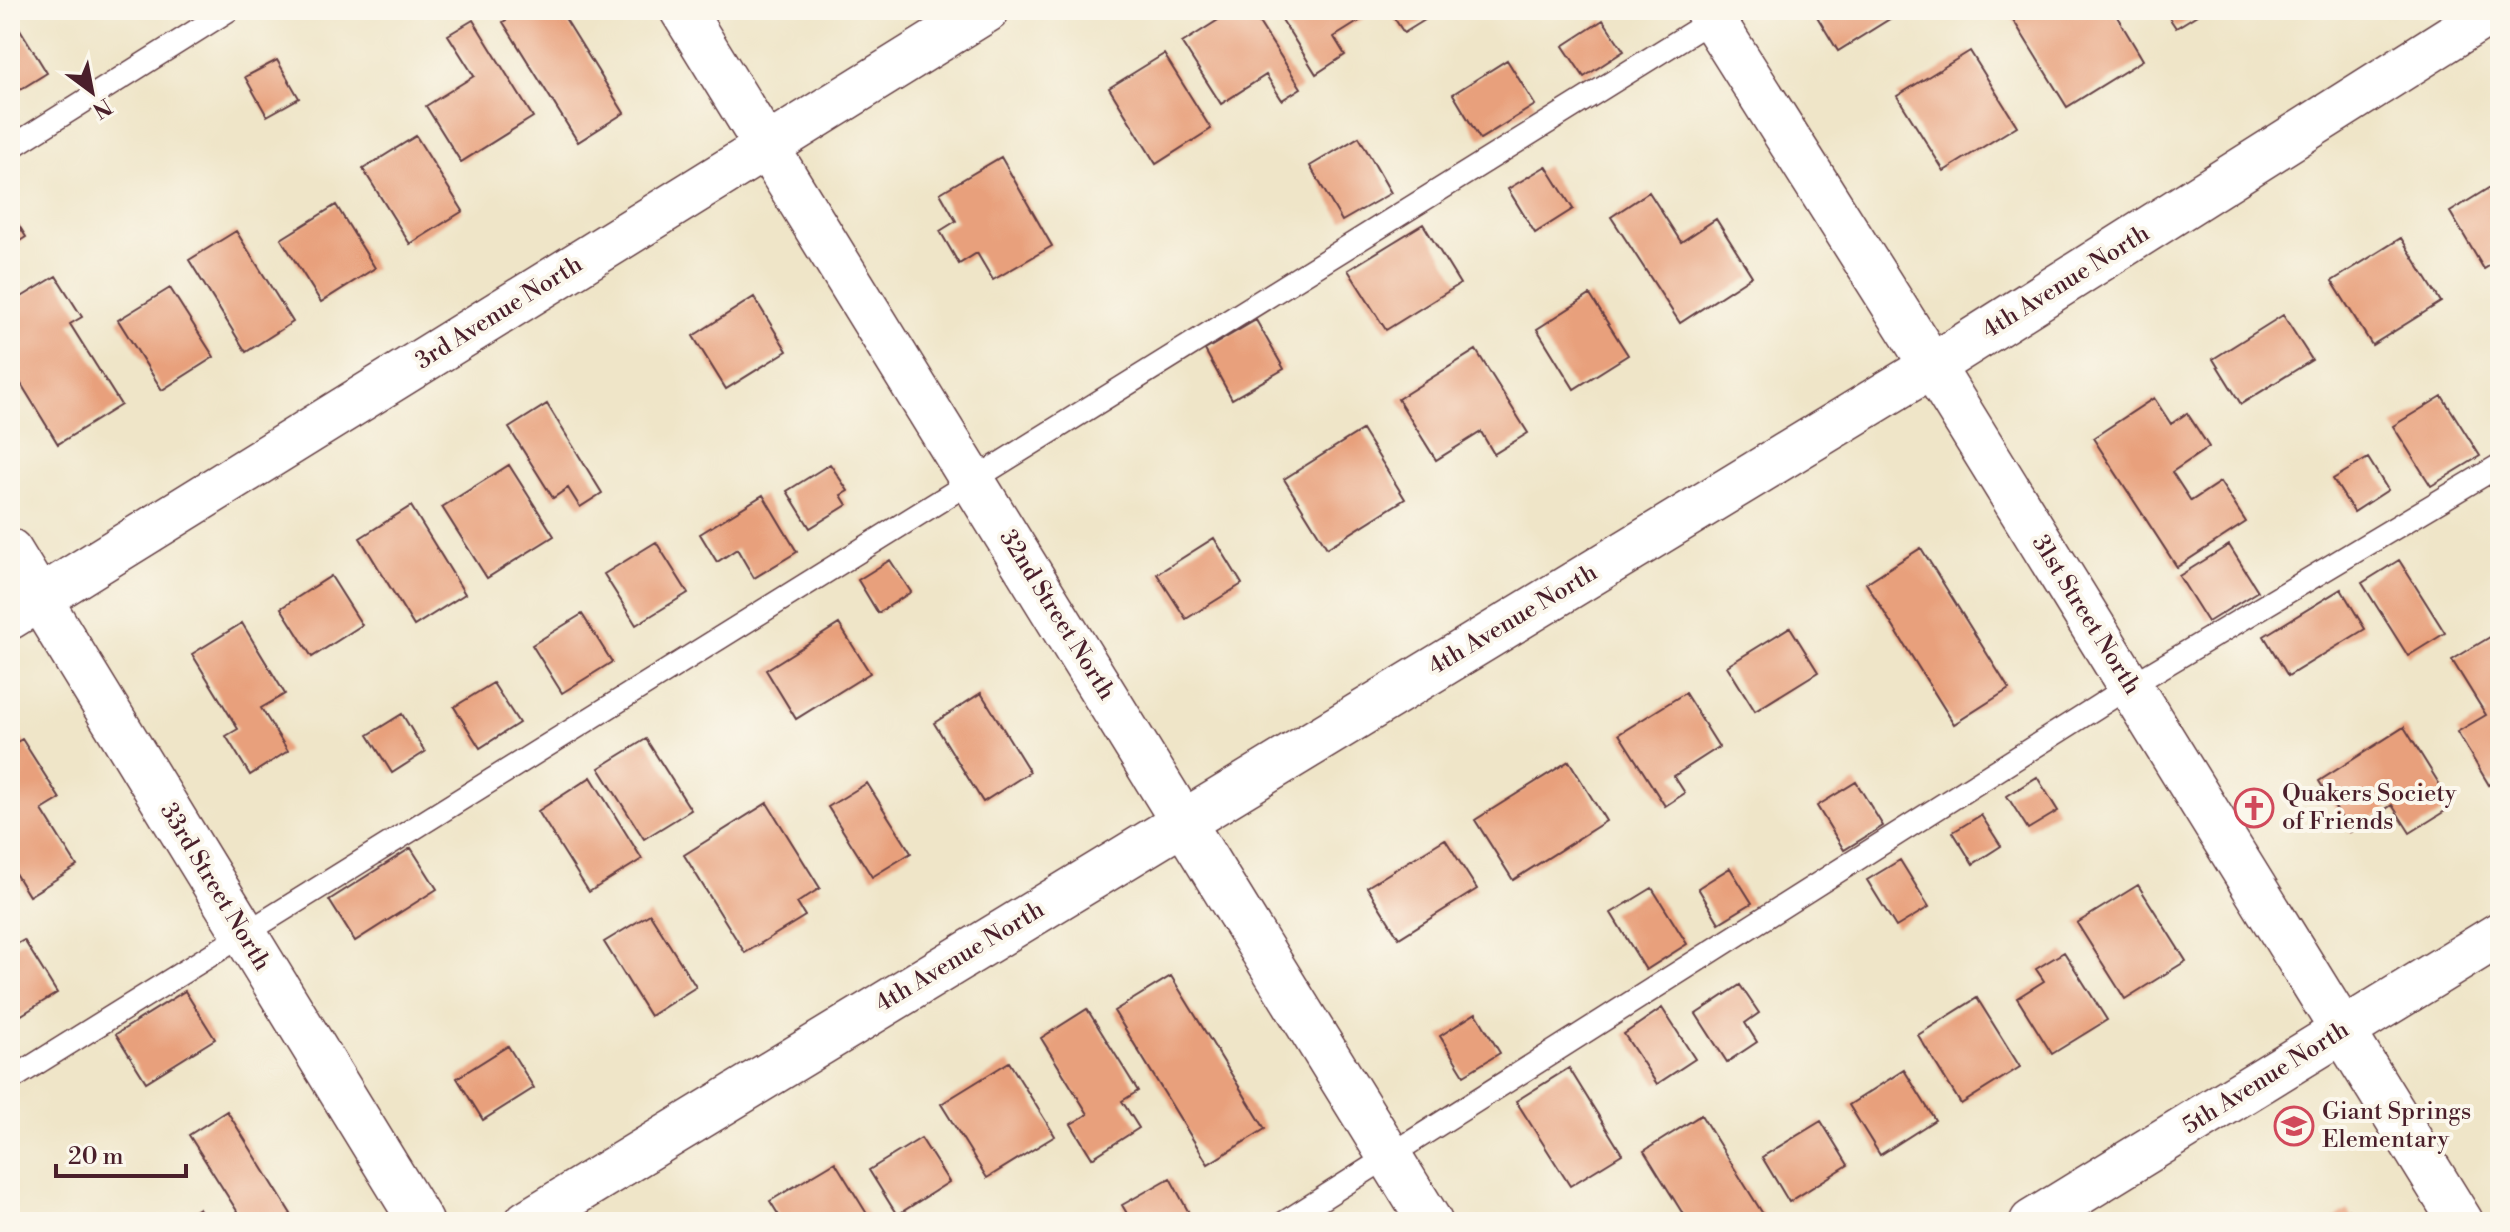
<svg xmlns="http://www.w3.org/2000/svg" width="2510" height="1232" viewBox="0 0 2510 1232" font-family="'Libre Bodoni',serif">
	<rect width="100%" height="100%" fill="#fbf7ec"/>
	<filter id="ink" filterUnits="userSpaceOnUse"><feTurbulence type="fractalNoise" baseFrequency=".0125" numOctaves="2"/><feDisplacementMap in="SourceGraphic" scale="16" xChannelSelector="R" yChannelSelector="G"/><feConvolveMatrix kernelMatrix="1 2 1 2 8 2 1 2 1" color-interpolation-filters="sRGB"/></filter>
	<filter id="wash" filterUnits="userSpaceOnUse"><feTurbulence type="fractalNoise" baseFrequency=".006" numOctaves="4" result="noise"/><feDisplacementMap in="SourceGraphic" scale="32" xChannelSelector="R" yChannelSelector="G"/><feGaussianBlur stdDeviation="1.8" result="paint"/><feColorMatrix in="noise" values="0 0 0 0 0 0 0 0 0 0 0 0 0 0 0 0 0 1.4 0 .05"/><feComposite in="paint" operator="in"/></filter>
	<g filter="url(#wash)">
		<rect width="100%" height="100%" fill="#efe5c8"/>
		<g id="blocks">
			<path fill="#e8a07c" d="M522,10H560L624,113L578,142L503,22Z
				M1234,10H1251L1301,88L1282,100L1266,75L1221,104L1182,43Z
				M1276,10H1373L1374,12L1334,37L1345,55L1316,74Z
				M1389,10H1423L1428,18L1404,33Z
				M1813,10H1904L1838,51Z
				M2007,10H2113L2143,60L2067,107Z
				M2164,10H2205L2176,28Z
				M10,13L47,73L10,96Z
				M473,20L533,117L461,162L426,106L474,76L448,35Z
				M1603,20L1624,51L1584,77L1563,46Z
				M1970,51L2017,126L1944,171L1897,96Z
				M1164,54L1211,129L1156,164L1109,88Z
				M277,60L299,98L267,116L245,77Z
				M1507,60L1535,105L1480,139L1453,94Z
				M416,136L463,211L410,244L363,169Z
				M1359,137L1391,193L1342,221L1310,166Z
				M1001,157L1052,246L993,280L977,253L959,264L940,231L956,221L940,193Z
				M1546,166L1573,209L1535,233L1508,189Z
				M2500,181V259L2484,269L2450,212Z
				M1649,192L1681,242L1716,219L1752,276L1680,323L1611,217Z
				M336,205L375,268L321,302L281,239Z
				M10,211L26,237L10,247Z
				M1423,224L1460,284L1386,330L1348,270Z
				M236,231L293,322L246,352L189,260Z
				M2401,238L2441,302L2372,345L2332,281Z
				M56,276L82,317L70,324L121,405L58,444L10,366V304Z
				M170,288L214,357L162,390L118,320Z
				M1590,295L1628,355L1574,389L1537,329Z
				M754,297L787,351L726,389L693,336Z
				M2283,315L2312,360L2241,404L2213,359Z
				M1256,320L1284,369L1232,399L1205,350Z
				M1476,350L1528,433L1494,454L1481,432L1436,460L1398,399Z
				M2442,396L2480,456L2431,486L2393,426Z
				M2154,398L2171,424L2187,413L2209,447L2172,472L2191,501L2220,482L2246,522L2177,567L2093,438Z
				M547,404L602,493L580,507L568,488L553,498L509,428Z
				M1362,430L1405,499L1327,548L1284,479Z
				M2368,458L2388,490L2354,512L2333,479Z
				M830,464L848,491L841,495L847,505L810,528L787,491Z
				M509,465L554,536L487,578L442,507Z
				M763,495L797,552L754,578L737,549L717,562L700,534Z
				M411,506L465,594L414,626L360,538Z
				M1214,538L1242,584L1186,619L1157,574Z
				M656,542L688,593L636,625L604,574Z
				M2229,545L2258,591L2208,622L2179,576Z
				M1921,548L2009,689L1954,724L1866,583Z
				M890,560L911,592L878,613L858,580Z
				M2399,560L2445,633L2408,656L2362,583Z
				M331,576L362,625L312,657L281,608Z
				M2341,589L2365,629L2288,676L2264,636Z
				M582,614L612,662L562,693L532,645Z
				M242,623L285,694L261,708L288,751L250,775L226,736L238,729L192,654Z
				M839,624L870,673L796,719L766,670Z
				M1790,627L1818,672L1755,711L1727,666Z
				M2500,631V778L2489,785L2457,732L2486,715L2452,660Z
				M493,683L519,723L480,748L454,707Z
				M981,693L1030,772L983,802L934,723Z
				M1685,693L1719,747L1674,776L1685,793L1665,806L1619,734Z
				M402,714L425,752L392,773L368,735Z
				M2404,727L2453,806L2410,833L2392,805L2350,832L2319,781Z
				M22,739L60,799L42,810L77,866L29,896L10,865V746Z
				M646,739L691,810L644,839L599,768Z
				M1569,761L1606,821L1513,880L1475,820Z
				M591,777L642,859L589,892L538,811Z
				M2037,777L2058,811L2028,829L2007,796Z
				M1856,782L1883,826L1844,850L1817,806Z
				M867,783L911,853L872,877L828,807Z
				M767,803L820,888L797,903L805,916L745,953L684,855Z
				M1981,815L2001,846L1973,864L1953,832Z
				M1445,839L1477,889L1399,938L1367,887Z
				M411,848L437,889L355,941L329,900Z
				M1900,860L1929,907L1896,927L1867,880Z
				M1730,868L1752,903L1719,923L1698,888Z
				M2138,885L2186,961L2125,999L2077,923Z
				M1652,888L1687,944L1646,970L1611,913Z
				M650,914L696,987L650,1016L604,942Z
				M24,940L57,993L10,1022V948Z
				M2064,952L2107,1020L2052,1054L2017,998L2044,981L2036,969Z
				M1171,976L1265,1129L1208,1164L1114,1011Z
				M1740,985L1759,1013L1745,1023L1757,1042L1727,1062L1696,1014Z
				M185,991L215,1039L146,1082L116,1034Z
				M1977,998L2020,1067L1961,1104L1918,1035Z
				M1662,1008L1695,1059L1657,1084L1624,1034Z
				M1087,1009L1138,1091L1122,1101L1139,1128L1092,1158L1071,1124L1088,1114L1041,1038Z
				M1476,1013L1500,1053L1464,1075L1440,1036Z
				M508,1046L534,1088L483,1120L457,1078Z
				M1009,1062L1055,1136L987,1178L941,1104Z
				M1569,1068L1622,1154L1570,1186L1516,1101Z
				M1904,1070L1935,1120L1880,1155L1849,1105Z
				M227,1111L291,1214L278,1222H244L189,1135Z
				M1701,1115L1768,1222H1688L1644,1151Z
				M1821,1121L1848,1165L1789,1202L1762,1157Z
				M921,1138L949,1182L897,1215L869,1170Z
				M835,1162L872,1222H783L770,1201Z
				M1170,1178L1194,1222H1132L1122,1205Z
				M199,1208L207,1222H177Z
				M2348,1210L2355,1222H2329Z"/>
		</g>
	</g>
	<g filter="url(#ink)">
		<use href="#blocks" fill-opacity="0" stroke="#633d43" stroke-width="2"/>
		<g fill="none" stroke-linecap="round" stroke-linejoin="round">
			<defs>
				<path id="lane" d="M10,148L229,10
					M10,1080L1720,15
					M1285,1222L2130,686L2500,465"/>
				<path id="street" d="M682,10L1430,1222
					M1707,10L1932,366L2461,1222
					M10,551L421,1222
					M10,617L987,10
					M527,1222L1932,366L2494,10
					M2032,1222L2500,934"/>
			</defs>
			<use href="#lane" stroke="#633d43" stroke-width="25"/>
			<use href="#street" stroke="#633d43" stroke-width="47"/>
			<use href="#lane" stroke="#fff" stroke-width="22"/>
			<use href="#street" stroke="#fff" stroke-width="44"/>
		</g>
	</g>
	<defs>
		<symbol id="church-ring" viewBox="-11 -11 22 22"><circle r="9.5" fill="#fbf7ec" stroke="#d1495b" stroke-width="1.5"/><path d="M-1.2-6h2.4v3.5h3.3v2.4h-3.3V6h-2.4V-.1h-3.3v-2.4h3.3Z" fill="#d1495b"/></symbol>
		<symbol id="school-ring" viewBox="-11 -11 22 22"><circle r="9.5" fill="#fbf7ec" stroke="#d1495b" stroke-width="1.5"/><path d="M0-5L7-2L0 1L-7-2ZM-4 1L0 2.5L4 1V4Q0 6-4 4Z" fill="#d1495b"/></symbol>
	</defs>
	<g fill-rule="evenodd">
		<use href="#church-ring" x="2232" y="786" width="44" height="44"/>
		<use href="#school-ring" x="2272" y="1104" width="44" height="44"/>
	</g>
	<g text-anchor="middle" dominant-baseline="central" stroke-width="8" stroke-linejoin="round" paint-order="stroke">
		<g font-size="24" fill="#4a1f2b" stroke="#fbf7ec">
			<text transform="translate(2066 282) rotate(-32)">4th Avenue North</text>
			<text transform="translate(499 313) rotate(-32)">3rd Avenue North</text>
			<text transform="translate(1057 615) rotate(58)">32nd Street North</text>
			<text transform="translate(2086 615) rotate(58)">31st Street North</text>
			<text transform="translate(1513 620) rotate(-31)">4th Avenue North</text>
			<text transform="translate(215 887) rotate(59)">33rd Street North</text>
			<text transform="translate(960 957) rotate(-31)">4th Avenue North</text>
			<text transform="translate(2266 1078) rotate(-32)">5th Avenue North</text>
		</g>
		<g font-size="24" fill="#4a1f2b" stroke="#fbf7ec" text-anchor="start">
			<text x="2282" y="794">Quakers Society<tspan x="2282" dy="28">of Friends</tspan></text>
			<text x="2322" y="1112">Giant Springs<tspan x="2322" dy="28">Elementary</tspan></text>
		</g>
	</g>
	<rect width="2510" height="1232" fill="none" stroke="#fbf7ec" stroke-width="40"/>
	<g transform="translate(92 92) rotate(148)" stroke="#fbf7ec" stroke-width="6" paint-order="stroke">
	<path d="M0-6L14 30L0 20L-14 30Z" fill="#4a1f2b"/>
	<text y="-12" font-size="22" font-weight="bold" text-anchor="middle" fill="#4a1f2b">N</text>
	</g>
	<path d="M56 1164v12h130v-12" fill="none" stroke="#4a1f2b" stroke-width="4"/>
	<text x="68" y="1164" font-size="24" fill="#4a1f2b" stroke="#fbf7ec" stroke-width="6" paint-order="stroke">20 m</text>
</svg>
